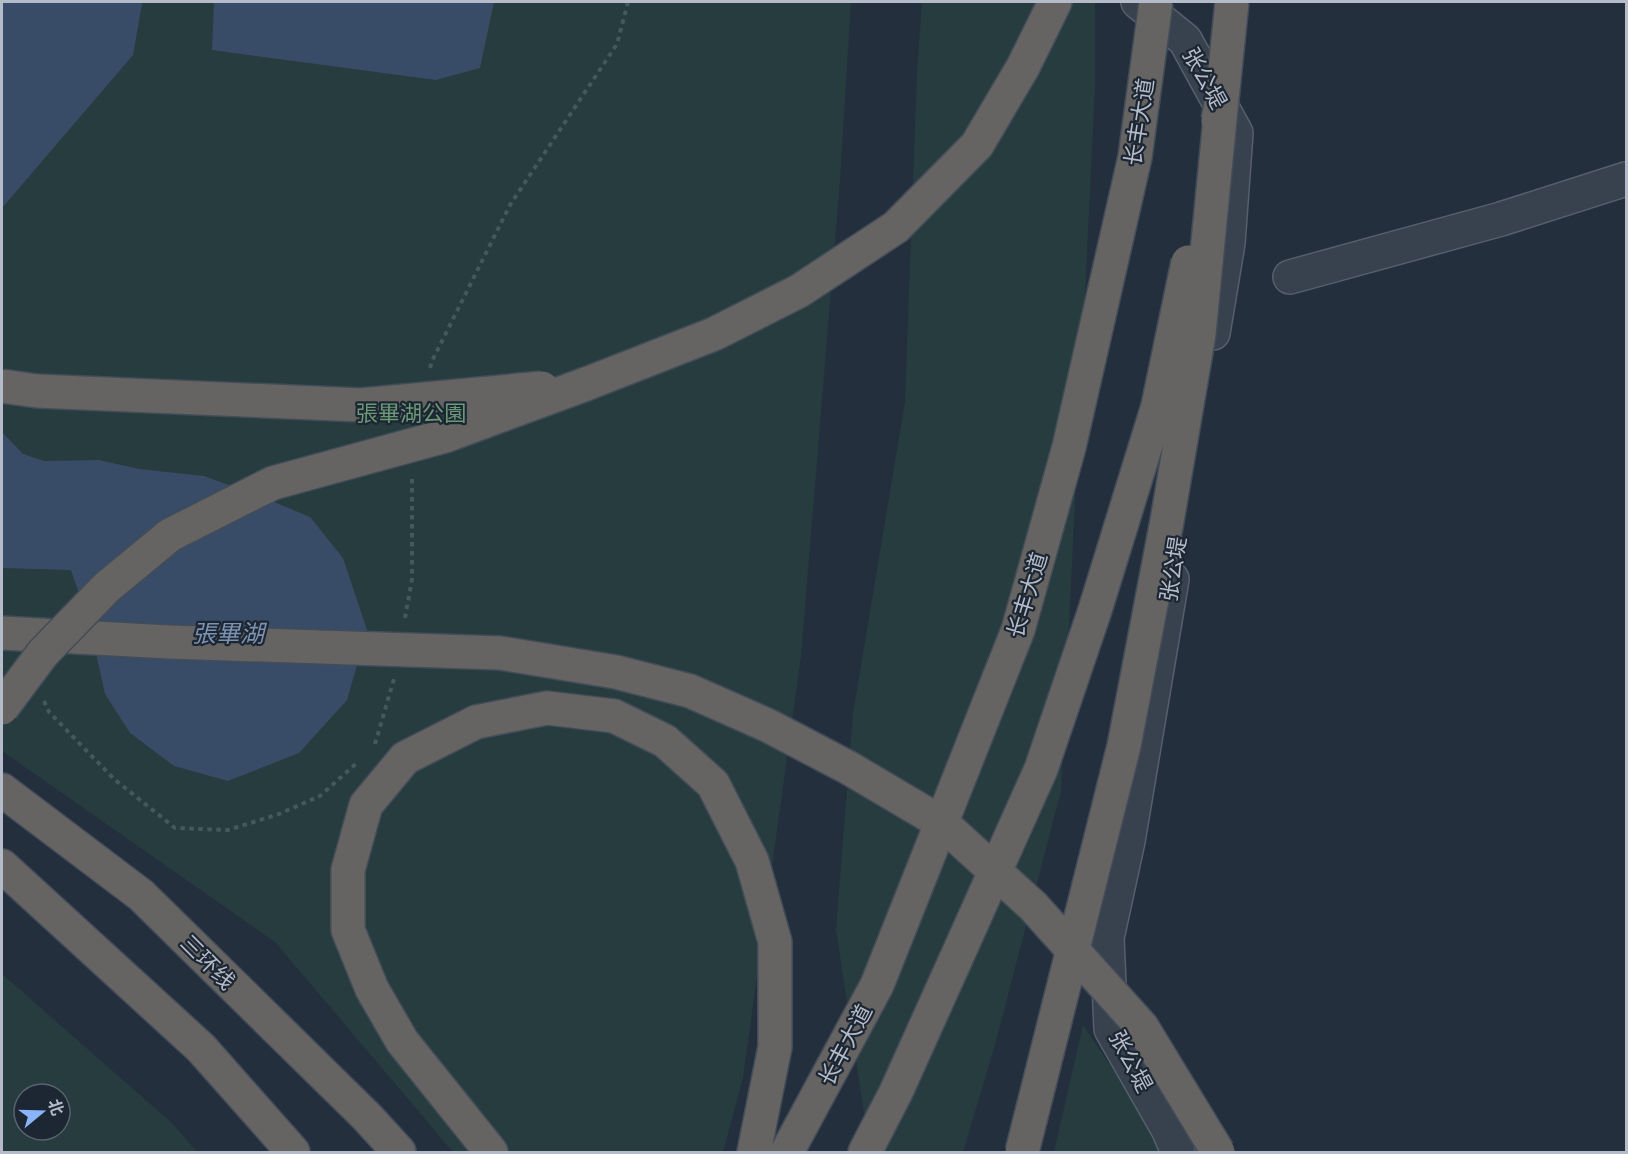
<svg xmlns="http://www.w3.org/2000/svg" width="1628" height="1154" viewBox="0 0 1628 1154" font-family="'Space Grotesk','Noto Sans SC',sans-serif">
	<rect width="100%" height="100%" fill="#242f3e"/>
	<path fill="#263c3f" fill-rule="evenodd" d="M2,2H851L840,180L801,656L743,1078L723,1152H453L275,942L2,751Z
		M922,2H1095V87L1061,791L995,1045L963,1152H870L836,930L853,713L905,402L917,72Z
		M2,974L172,1123L197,1152H2ZM24,1094H60V1130H24Z
		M1083,1025L1169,1152H1054Z"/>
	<path fill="#394c67" d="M2,2H141L142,4L133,55L2,208Z
		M214,2H494L480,68L436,80L212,50Z
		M2,432L23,454L44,461L99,460L139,469L204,476L267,499L310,517L343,558L367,630L347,700L299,753L228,781L174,766L130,733L105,694L90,626L71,570L2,568Z"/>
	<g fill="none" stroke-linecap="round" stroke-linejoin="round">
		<defs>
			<path id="minor" d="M1290,277L1501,219L1626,179"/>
			<path id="tertiary" d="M1138,2L1185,40L1236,133L1228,243L1213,333
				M1172,579L1128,841L1107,938L1111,1029L1168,1129L1178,1152"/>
			<path id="trunk" d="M586,384L714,334L799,291L896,227L977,145L1023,67L1055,2
				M2,633L169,642
				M2,790L141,895L367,1117L399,1152
				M2,866L201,1048L293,1152
				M491,1152L402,1041L372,989L348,930V870L366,805L405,758L476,722L547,708L614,716L665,741L713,784L752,861L775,942V1047L754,1152
				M787,1152L877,985L916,887
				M865,1152L896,1092L955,961"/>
		</defs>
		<use href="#minor" stroke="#565f6c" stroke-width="36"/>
		<use href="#tertiary" stroke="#565f6c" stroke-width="36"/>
		<use href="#trunk" stroke="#434c59" stroke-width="36"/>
		<path stroke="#44595c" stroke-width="4" stroke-dasharray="4.5 4.5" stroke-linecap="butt" d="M430,368L432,361L510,205L617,44L628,2
			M405,618L412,579V476
			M44,701L49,712L114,779L175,828L228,830L279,814L320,796L358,762
			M375,744L394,679"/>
		<use href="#minor" stroke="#38414e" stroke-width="33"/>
		<use href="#tertiary" stroke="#38414e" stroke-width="33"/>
		<use href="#trunk" stroke="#656462" stroke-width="33"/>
		<defs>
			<path id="trunk-bridge" d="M1218,120L1222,99L1232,2
				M2,386L37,391L361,405L542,388
				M169,642L500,653L616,672L690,691L769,726L849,768L942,823L1033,906L1142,1027L1218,1152
				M2,708L43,653L107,587L170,535L273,483L445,436L586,384
				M916,887L1018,630L1069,447L1135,157L1156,2
				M955,961L1041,769L1095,610L1158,406L1188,262
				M1022,1152L1124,746L1167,521L1199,334L1222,99"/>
		</defs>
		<use href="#trunk-bridge" stroke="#434c59" stroke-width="36" stroke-linecap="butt"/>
		<use href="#trunk-bridge" stroke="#656462" stroke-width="33"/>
	</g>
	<g text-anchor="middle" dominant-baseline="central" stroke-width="4.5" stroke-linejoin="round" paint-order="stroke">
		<g font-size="22" fill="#b4bcc9" stroke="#1d2633">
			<text transform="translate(1205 78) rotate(61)">张公堤</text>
			<text transform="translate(1139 122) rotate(-81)">长丰大道</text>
			<text transform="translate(1173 569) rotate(-81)">张公堤</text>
			<text transform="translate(1027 595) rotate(-73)">长丰大道</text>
			<text transform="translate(208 962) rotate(45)">三环线</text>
			<text transform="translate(845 1045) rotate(-62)">长丰大道</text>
			<text transform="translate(1131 1061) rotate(62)">张公堤</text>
		</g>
		<g font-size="22" fill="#6b9a76" stroke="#1d2633">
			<text x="411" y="413">張畢湖公園</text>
		</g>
		<g font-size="24" font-style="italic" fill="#7c92b1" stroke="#1d2633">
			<text x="228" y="633">張畢湖</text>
		</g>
	</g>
	<rect width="1628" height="1154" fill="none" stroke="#b4bcc9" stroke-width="6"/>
	<g transform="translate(42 1112) rotate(71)"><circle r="28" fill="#1d2633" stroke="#59626f" stroke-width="1.5"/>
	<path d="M0-4.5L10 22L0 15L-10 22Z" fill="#8ab4f8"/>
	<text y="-9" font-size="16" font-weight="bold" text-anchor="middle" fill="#b4bcc9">北</text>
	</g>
</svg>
